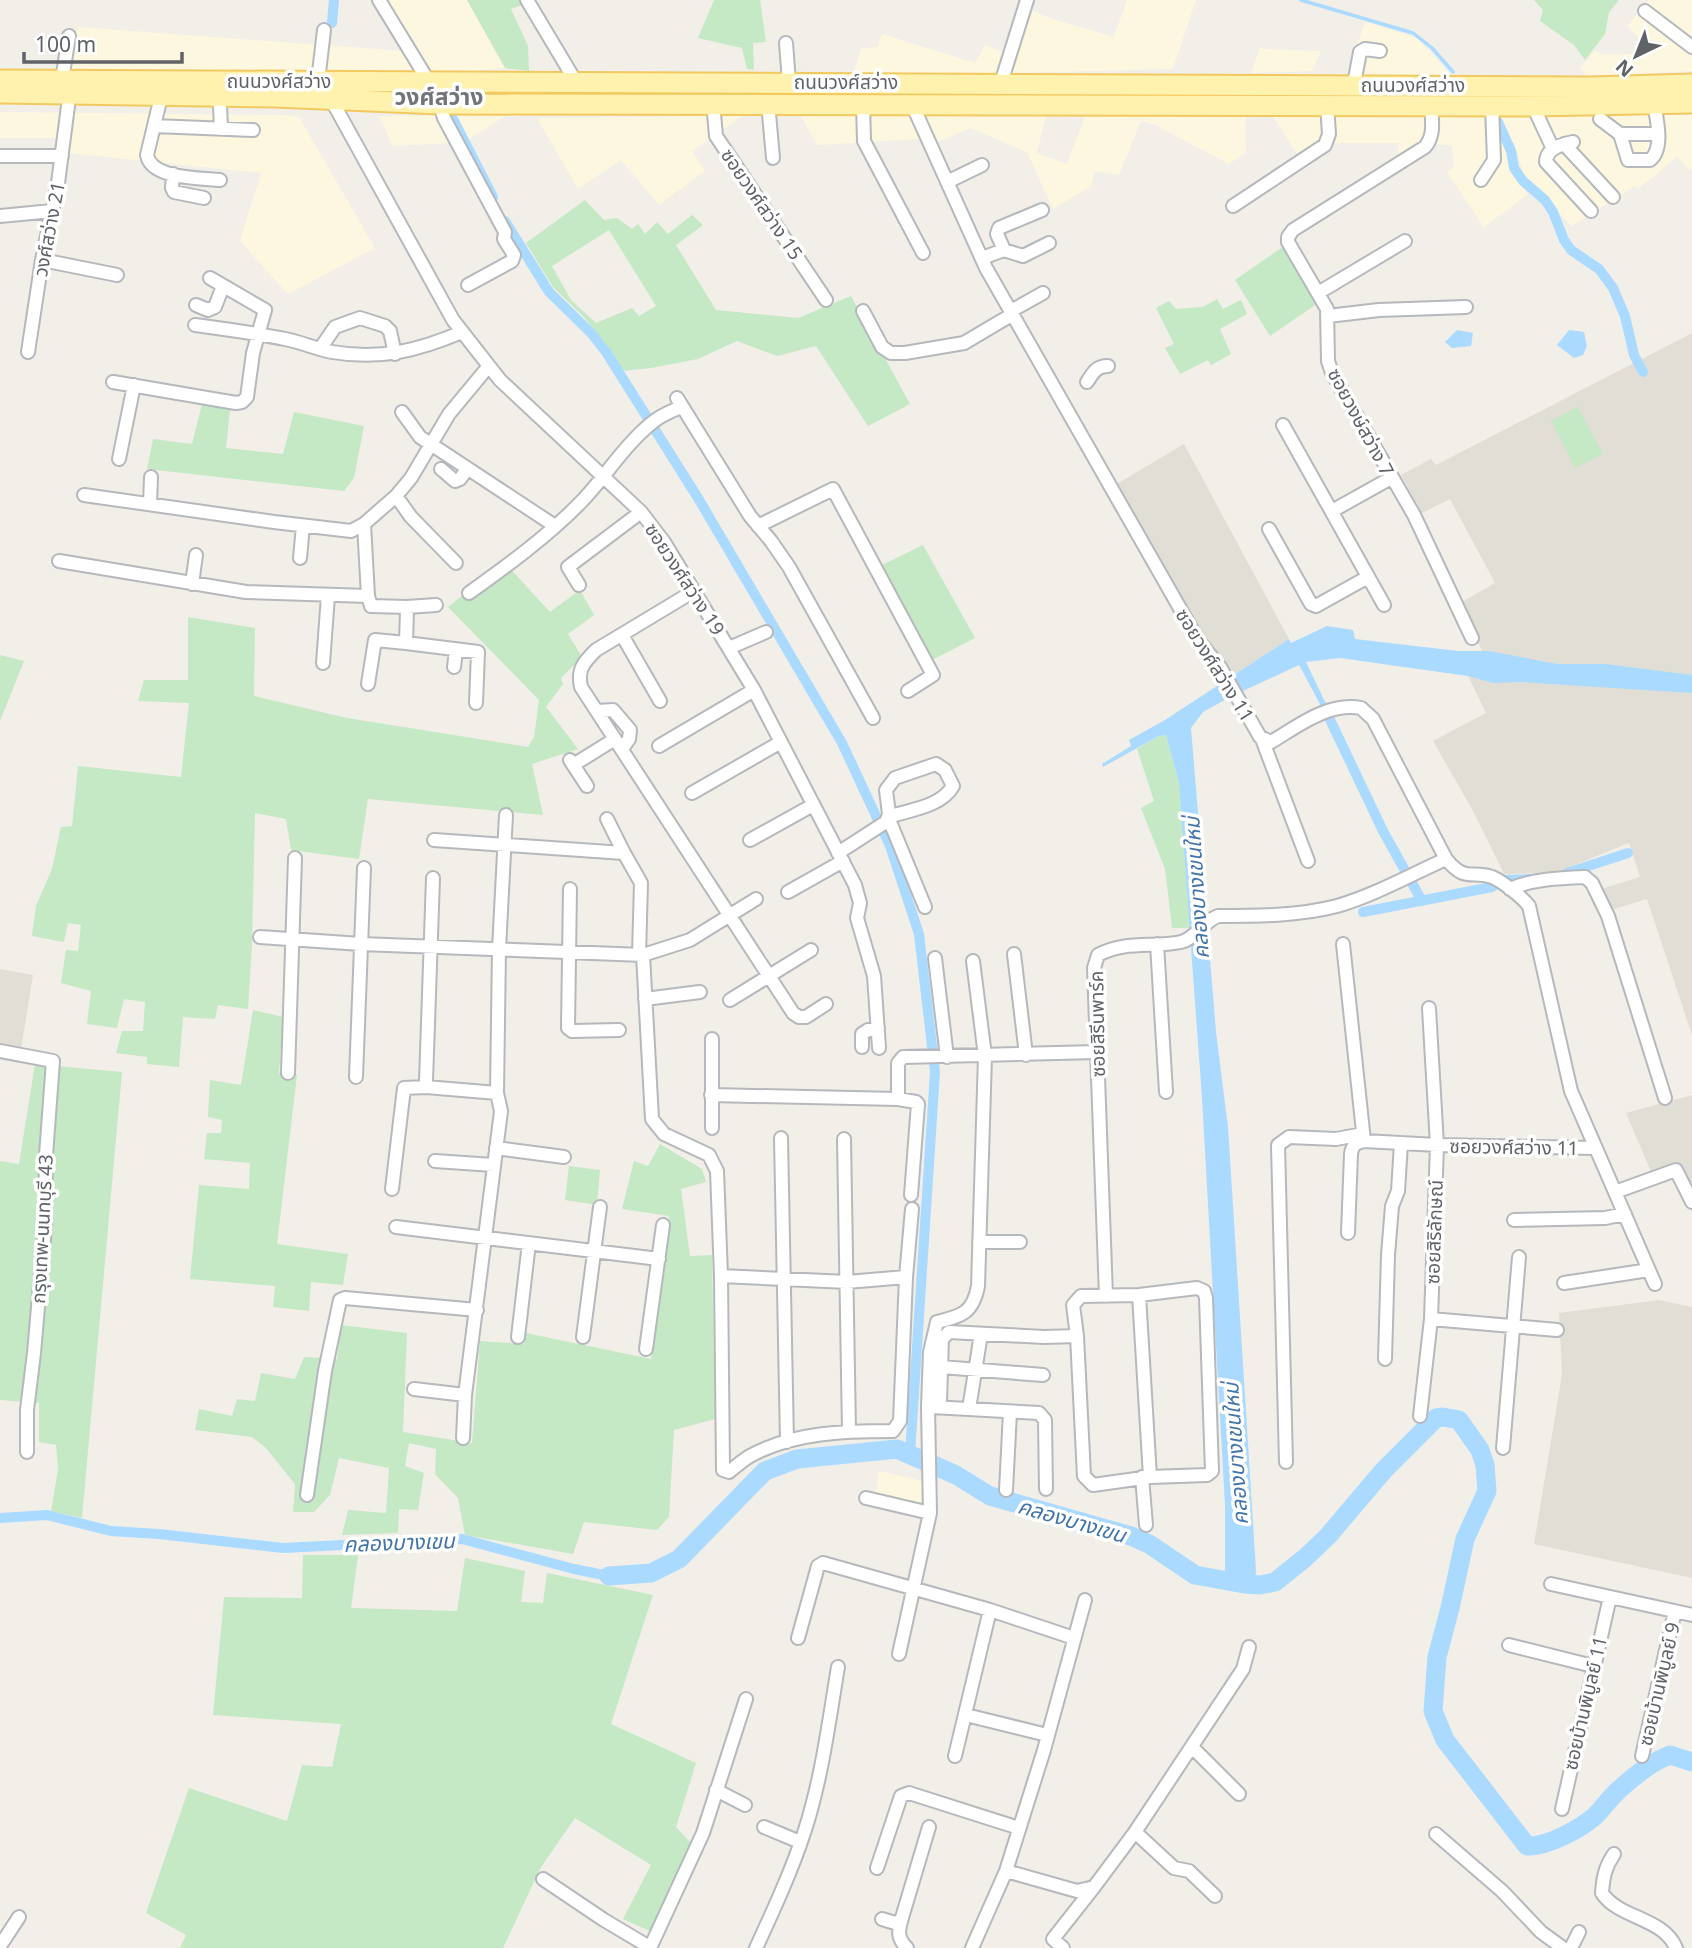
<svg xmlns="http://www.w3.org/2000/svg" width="1692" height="1948" viewBox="0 0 1692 1948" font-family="'Noto Sans','Noto Sans Thai',sans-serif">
	<rect width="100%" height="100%" fill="#f1efe8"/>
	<path fill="#fef7e0" d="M372,0H467L505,68L444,73L68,71L78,27L403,51Z
		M1127,0H1196L1173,69L980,74H853L861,49L878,47L882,34L975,63L985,45L1005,53L1021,6L1052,19L1114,37Z
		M1649,0H1692V71L1587,76L1580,68L1595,51L1603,55L1654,53L1627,26Z
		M1365,22L1417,38L1447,71V75H1350L1348,72Z
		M1260,48L1266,49L1321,51L1312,71L1251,73Z
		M0,112L282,115L299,117L375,248L288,294L240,241L261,173L59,152L58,138H0Z
		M1692,113V168L1690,170L1677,157L1638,189L1635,186L1572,226L1524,176L1515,145L1502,123V114Z
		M1086,114L1245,115L1246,152L1229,164L1155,125L1141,121L1119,175L1095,171L1091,186L1053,209L1027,152L970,128L936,143L918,139L817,145L801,116L1046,115L1037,153L1067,164Z
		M507,115L469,139L451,143L393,146L379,116Z
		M1489,115L1504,139L1512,173L1528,194L1484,227L1447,172L1454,167L1452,146L1425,142L1399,159L1398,143H1315L1297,154L1273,116Z
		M742,116L692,151L705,171L659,205L621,160L578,189L537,118Z
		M879,1471L922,1481L923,1504L876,1492Z"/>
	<path fill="#e1ded6" d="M1692,333V1035L1647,899L1608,911L1601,889L1640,877L1629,843L1555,873L1504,874L1473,811L1433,741L1486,713L1468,676L1482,651L1460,603L1495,583L1450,499L1422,513L1401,475L1431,459L1436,465Z
		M1184,444L1289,639L1232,676L1206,640L1115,485Z
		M0,969L33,975L21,1050L0,1045Z
		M1692,1095V1192L1678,1166L1652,1174L1626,1113Z
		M1659,1300L1692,1307V1578L1534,1544L1562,1374L1559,1313Z"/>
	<path fill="#c5e8c5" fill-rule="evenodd" d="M467,0H521L524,4L511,9L528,46L529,71L505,68Z
		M714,0H760L766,42L753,43L754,70L747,69L742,48L698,38Z
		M1534,0H1619L1609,12L1605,34L1585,60L1574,45L1540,21L1543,10Z
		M585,200L604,220L617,218L632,229L638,224L645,234L657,222L668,234L692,215L703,225L676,245L716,310L798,318L851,296L910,404L868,426L816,346L777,356L737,341L698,359L651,368L623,371L584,317L553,287L526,243ZM609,230L656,306L639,316L632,308L596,323L571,300L552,266Z
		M1284,246L1318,303L1270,336L1235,280Z
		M1217,299L1223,309L1241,300L1247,314L1220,329L1231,354L1211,365L1208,360L1180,374L1165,348L1174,344L1156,308L1169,301L1176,309L1203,307Z
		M202,404L230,410L226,448L283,454L294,412L364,426L354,478L344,491L147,469L153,439L192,444Z
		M1578,407L1603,454L1575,468L1551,421Z
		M923,545L975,638L932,660L880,566Z
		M504,562L550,612L580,590L594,615L568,634L582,657L561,678L563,684L546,707L578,749L532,764L543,815L368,799L359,859L291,850L286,819L255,813L252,944L248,1009L218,1005L215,1019L183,1017L179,1067L147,1064V1057L116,1053L122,1031H143L145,1002L124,999L117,1028L87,1024L91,991L61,983L66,950L78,951L81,925L68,923L64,942L32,936L36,906L52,869L61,827L72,826L78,766L181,777L189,703L138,701L144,680H188V617L255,628L254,696L347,718L528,747L534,737L539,700L448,607Z
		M0,655L24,661L0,721Z
		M1166,735L1179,783L1190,928H1172L1165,869L1141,808L1154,801L1137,749L1159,736Z
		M253,1010L283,1017L279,1073L297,1075L277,1244L348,1254L343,1285L311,1282L309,1311L273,1307L275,1286L190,1279L199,1185L249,1189L250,1163L204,1159L207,1133H221L222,1120L208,1117L210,1080L241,1085Z
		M35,1064L122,1072L82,1518L51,1511L58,1469L56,1445L39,1442V1403L0,1400V1161L19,1164Z
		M660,1144L702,1169L706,1182L681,1189L690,1256L712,1255L715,1419L674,1430L669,1517L657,1530L584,1522L573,1554L465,1535L458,1498L435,1474L436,1449L409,1443L405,1466L424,1473L418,1510L399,1509L398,1533L342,1535L348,1510L386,1513L389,1468L339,1458L330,1495L314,1512H293L295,1484L265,1447L252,1437L195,1430L199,1409L232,1416L237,1399L255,1401L261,1373L295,1379L304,1357L337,1359L341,1325L407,1333L403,1432L472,1443L480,1341L524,1344L526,1333L651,1359L659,1311L669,1216L622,1209L634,1161L648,1166Z
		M569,1166L600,1170L597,1205L565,1200Z
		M303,1555H358L351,1608L457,1611L465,1558L525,1571L521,1602L543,1603L547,1573L653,1595L611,1724L696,1763L676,1827L692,1844L650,1931L623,1919L651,1865L575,1818L541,1867L503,1948H180L186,1935L146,1913L189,1788L287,1821L302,1765L332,1767L341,1724L213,1715L224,1597L302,1598Z"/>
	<path fill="#aadaff" d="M1457,330L1473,333L1471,346L1452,348L1445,342Z
		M1569,330L1584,332L1587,346L1583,355L1574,358L1557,345Z
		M1327,626L1353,630L1355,639L1458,651H1489L1557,664H1605L1692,675V693L1522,682L1493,683L1468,676L1340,658L1306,662L1326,704L1321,706L1299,665L1230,697L1203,712L1191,728L1216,1032L1228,1127L1256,1570L1255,1582L1225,1579V1505L1202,1098L1179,783L1166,735L1159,736L1103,767L1102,764L1131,746L1129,740L1165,720L1289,639L1291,643Z"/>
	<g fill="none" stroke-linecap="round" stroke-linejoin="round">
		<path stroke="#aadaff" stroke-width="3.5" d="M1301,0L1413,33L1432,48L1453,72"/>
		<path stroke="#aadaff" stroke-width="10" d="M332,23L334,0
			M451,115L493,197
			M1498,122L1511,151L1514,168L1523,181L1545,200L1553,212L1564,240L1571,250L1599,269L1613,288L1625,316L1634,355L1643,372
			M505,221L549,292L591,333L606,352L698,498L842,743L890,846L919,934L935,1072L910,1454
			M1324,707L1383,831L1422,901
			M1567,873L1628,853
			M1363,912L1492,887L1504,880L1531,879
			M0,1518L47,1515L111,1531L159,1534L283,1548L462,1539L574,1569L609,1576"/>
		<path stroke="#aadaff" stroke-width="19" d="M609,1576L651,1573L679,1559L765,1471L797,1459L897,1449L956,1475L990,1496L1131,1536L1149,1544L1195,1575L1244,1584L1260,1585L1275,1582L1305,1558L1328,1536L1384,1470L1436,1418L1443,1417L1459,1420L1480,1450L1485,1465L1487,1491L1465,1539L1450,1608L1437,1657L1433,1711L1445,1740L1527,1846C1547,1847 1580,1829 1595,1816C1604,1807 1611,1796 1621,1788C1635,1775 1652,1762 1670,1755L1692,1762"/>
		<defs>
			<path id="minor" d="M379,0L429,82
				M527,0L576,82
				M1645,11L1692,47
				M786,43L789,82
				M62,80L69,36
				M318,81L324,30
				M1001,83L1027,0
				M1354,84L1360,52L1365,49L1380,51
				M332,101L453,320L500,380L641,512L664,542L754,690L855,885L860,903L857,918L874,976L879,1048
				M713,103L716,136L826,300
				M768,103L773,158
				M440,104L444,118L505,232L504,239L514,255L512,261L468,285
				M863,104L864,141L923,253
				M912,104L986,268L1198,640L1220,667L1260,737L1271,742C1298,726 1328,702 1361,708L1373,719L1446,859C1466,883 1471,870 1492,877C1502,881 1522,897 1529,906L1571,1091L1655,1284
				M159,105L147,155C151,179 200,178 220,180
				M220,105L221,129
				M1431,106C1432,121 1435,135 1425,147L1293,230L1288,237V242L1327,309L1328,361L1332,373L1414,515L1472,638
				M1533,106L1553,149
				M1600,119L1620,134L1628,160H1650C1664,149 1657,120 1654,104
				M154,126L253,130
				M1620,134H1658
				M1573,142C1562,144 1546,148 1546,162L1591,211
				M1564,144L1613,197
				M0,156H62
				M173,174L172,188L174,192L204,198
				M1481,180L1494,160L1492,106
				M947,182L982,165
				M1233,206L1325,145L1329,134L1327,105
				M0,216L52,211
				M1004,250L997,234L999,228L1042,210
				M982,258L1004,250L1023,256L1049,243
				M42,260L117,275
				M1318,293L1405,241
				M196,305L208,310L215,307L223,286
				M863,311L882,347L891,353H905L964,343L1013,314
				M1011,311L1043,293
				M1328,316L1379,310L1466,307
				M195,325C225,329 255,333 285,339C301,342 316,349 332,352C380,360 417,351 462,332
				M320,349L335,327L360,318L385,326L390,331L395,354
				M28,352L42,260L58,183L68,106
				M113,382L236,403L242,402L247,397L253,353L265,310L210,278
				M1087,382C1093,373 1096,366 1108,366
				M677,398L750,516L771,541L789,567L873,718
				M402,412L420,437L555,526
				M1283,425L1384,605
				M119,459L134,385
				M441,469L455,481L460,479L467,469
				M84,495L274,522L351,531L364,524L396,496L411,478L449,414L488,367
				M396,496L411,517L456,563
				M150,504L151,477
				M1332,511L1391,478
				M758,526L833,489L933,675L908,691
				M1269,529L1311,604L1316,606L1368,577
				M300,558L303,526
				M59,561L246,592L368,596L364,524
				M192,584L196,555
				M579,585L568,567L641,512
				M694,591L596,650C584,662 577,669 581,687L793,1013L799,1017H806L826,1004
				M469,593C508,565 548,536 581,502C606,476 625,444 653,422C661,415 672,411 681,407
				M368,596L371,606L407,607V610L406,643L375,640L368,684
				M407,607L436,605
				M622,635L660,701
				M406,643L478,652L476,703
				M729,648L766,632
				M323,663L328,596
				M454,667L456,650
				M597,711L613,710L630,730L629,739L622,749
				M1262,739L1308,861
				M659,746L754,690
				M570,760L587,786
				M573,765L615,739
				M692,793L781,742
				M607,819L624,853
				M434,840L624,853L641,883L639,955
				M750,840L813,805
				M838,853L886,822L889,814L886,790L895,778L936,764L945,770L953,786C941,807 909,810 888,817L925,907
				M570,889L568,1028L572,1031L619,1030
				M1510,889C1533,879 1560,878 1585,877L1592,883L1608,916L1665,1098
				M788,892L843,861
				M260,937L361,944L643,955L690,940L756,899
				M1157,944L1166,1092
				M1343,944L1364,1141
				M1014,954L1026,1055
				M643,955L652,1119L664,1134L709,1155L717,1171L721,1276L723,1470L729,1472C735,1467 743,1460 750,1456C793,1432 846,1431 893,1431L900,1421L906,1277L912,1209
				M935,958L947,1057
				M645,999L700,992
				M730,1000L811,950
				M862,1047V1034L868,1030L878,1028
				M0,1051L53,1061L46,1155L45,1227L34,1353L27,1410V1452
				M288,1073L295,858
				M356,1077L364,868
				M426,1081L433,878
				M711,1095L898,1099L916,1102L918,1104L911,1195
				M898,1099V1063L903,1057L1097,1052
				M712,1128V1039
				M781,1138L787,1442
				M844,1139L849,1431
				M496,1148L564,1157
				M435,1161L493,1165
				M392,1189L404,1088L426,1087L497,1093
				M1615,1192L1676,1170L1692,1202
				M1514,1220L1605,1218L1625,1214
				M396,1227L659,1259
				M1348,1233L1351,1154C1352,1145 1356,1143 1364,1141L1437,1145L1596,1148
				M979,1242H1020
				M721,1276L847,1282L906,1277
				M1564,1283L1649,1270
				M1197,1288L1204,1291L1206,1298L1212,1471L1207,1475L1150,1477L1093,1485L1084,1476L1077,1336L1073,1305L1081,1296L1139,1295Z
				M1139,1295L1150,1477
				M1106,1296L1094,968L1098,955C1125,940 1153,948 1181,942C1195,939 1204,921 1218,916C1258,916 1298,916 1337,906C1375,895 1410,875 1446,859
				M1431,1319L1557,1330
				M518,1337L529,1243
				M583,1337L600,1207
				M646,1349L663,1225
				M1385,1359L1388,1255L1392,1206L1398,1191L1401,1143
				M941,1367L1043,1375
				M414,1389L465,1395
				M940,1402L942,1339L949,1332L1044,1337L1077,1336
				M932,1407L1039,1413L1045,1420L1046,1489
				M969,1409L981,1334
				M1420,1416L1431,1319L1437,1145L1429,1008
				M463,1438L465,1395L501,1111L497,1093L499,949L506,815
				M1503,1448L1519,1257
				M1286,1462L1278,1145L1289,1137L1336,1139L1363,1134
				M1142,1477L1146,1525
				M1006,1490L1010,1412
				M307,1495L325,1371L340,1300L345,1298L477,1310
				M866,1498L930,1513
				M1551,1584L1692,1615
				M798,1638L818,1566L823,1563L990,1610L1074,1638
				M1509,1645L1593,1666
				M899,1654L930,1513L928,1407L930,1352L937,1322C962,1316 973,1313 978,1286L985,1056L973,961
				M966,1715L1047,1735
				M1192,1747L1239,1794
				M955,1756L990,1610
				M1642,1756L1675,1611
				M716,1790L745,1805
				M1562,1809L1610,1597
				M764,1827L800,1842
				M1436,1834L1502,1891L1541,1932L1563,1948
				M1614,1854C1605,1867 1603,1878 1602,1893C1619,1919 1663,1917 1676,1948
				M877,1868L901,1796L909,1793L1019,1828
				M1006,1871L1077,1891L1094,1887L1135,1832
				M543,1879L604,1920L651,1948
				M1215,1896L1189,1871L1174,1868L1135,1832L1243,1669L1249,1647
				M902,1918C898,1931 897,1938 907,1948
				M882,1919L895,1923L901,1921L929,1827
				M0,1946L19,1917
				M650,1948L703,1833L746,1699
				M756,1948C774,1909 792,1870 805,1830C822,1777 829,1721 838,1667
				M972,1948L1006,1871L1044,1750L1085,1600
				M1063,1948L1053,1939L1094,1887
				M1571,1948L1579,1932"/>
			<path id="primary" d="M0,80L1592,87L1692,84
				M0,93L275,97L440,104L1533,106L1692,103"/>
		</defs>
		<use href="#minor" stroke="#b5b8bc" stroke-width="16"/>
		<use href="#primary" stroke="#f2c960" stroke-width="23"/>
		<use href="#minor" stroke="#fff" stroke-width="12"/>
		<use href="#primary" stroke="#fff2af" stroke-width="19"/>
	</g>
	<g text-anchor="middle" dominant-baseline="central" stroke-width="7" stroke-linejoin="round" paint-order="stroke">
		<g font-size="19" fill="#5f6368" stroke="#fff">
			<text x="279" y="81">ถนนวงศ์สว่าง</text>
			<text x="846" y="82">ถนนวงศ์สว่าง</text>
			<text x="1413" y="85">ถนนวงศ์สว่าง</text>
			<text transform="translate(762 204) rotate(56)">ซอยวงศ์สว่าง 15</text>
			<text transform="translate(49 229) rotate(-79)">วงศ์สว่าง 21</text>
			<text transform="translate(1361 422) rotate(62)">ซอยวงษ์สว่าง 7</text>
			<text transform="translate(685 579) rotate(57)">ซอยวงศ์สว่าง 19</text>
			<text transform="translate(1215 665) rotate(58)">ซอยวงศ์สว่าง 11</text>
			<text transform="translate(1097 1024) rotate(-91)">ซอยสิรีนพาร์ค</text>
			<text transform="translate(1514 1147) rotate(1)">ซอยวงศ์สว่าง 11</text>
			<text transform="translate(42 1229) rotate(-87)">กรุงเทพ-นนทบุรี 43</text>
			<text transform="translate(1434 1232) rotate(-88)">ซอยสิริลักษณ์</text>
			<text transform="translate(1659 1684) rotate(-77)">ซอยบ้านพิบูลย์ 9</text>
			<text transform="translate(1585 1703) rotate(-77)">ซอยบ้านพิบูลย์ 11</text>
		</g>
		<g font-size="21" font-style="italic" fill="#4174aa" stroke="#fff">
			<text transform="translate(1196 888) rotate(-94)">คลองบางเขนใหม่</text>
			<text transform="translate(1235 1454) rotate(-94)">คลองบางเขนใหม่</text>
			<text transform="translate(1072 1520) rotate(16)">คลองบางเขน</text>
			<text transform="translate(399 1542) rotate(-2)">คลองบางเขน</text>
		</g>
		<g font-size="23" font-weight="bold" fill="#70757a" stroke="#fff">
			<text x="439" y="96">วงศ์สว่าง</text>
		</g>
	</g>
	<g transform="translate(1636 56) rotate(223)" stroke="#ffffff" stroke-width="5" paint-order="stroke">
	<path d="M0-5L12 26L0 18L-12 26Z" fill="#5f6368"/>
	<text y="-10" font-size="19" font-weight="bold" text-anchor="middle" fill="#5f6368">N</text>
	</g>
	<path d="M24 52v10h158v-10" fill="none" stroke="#5f6368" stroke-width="3.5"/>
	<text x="35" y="52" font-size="21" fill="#5f6368" stroke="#ffffff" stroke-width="5" paint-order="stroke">100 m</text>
</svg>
